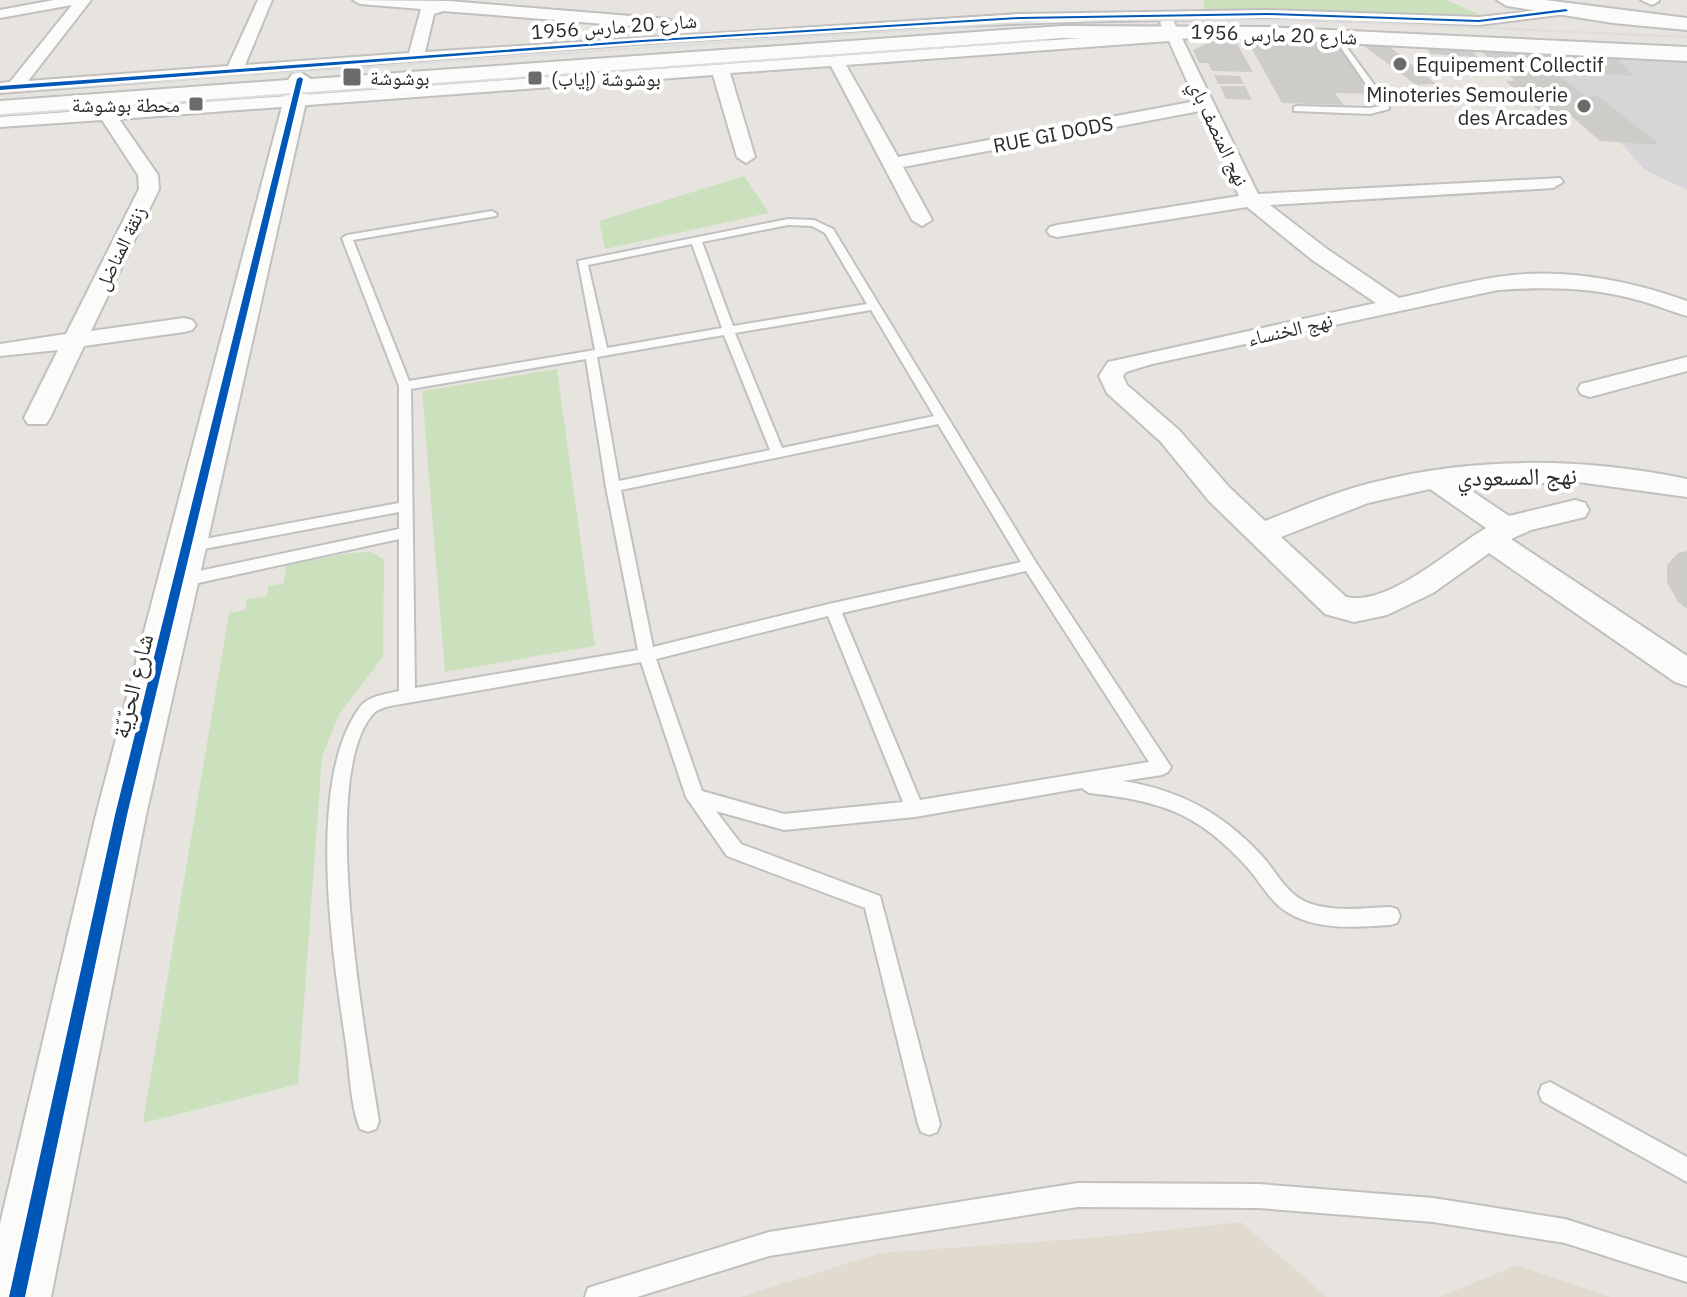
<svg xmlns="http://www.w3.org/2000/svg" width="1687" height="1297" viewBox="0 0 1687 1297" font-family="'IBM Plex Sans','Noto Naskh Arabic',sans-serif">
	<rect width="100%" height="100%" fill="#e7e4e0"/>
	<path fill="#d7d5d7" d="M1495,51L1687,62V190L1645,170L1620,142Z"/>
	<path fill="#e1dbcf" d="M1241,1222L1327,1297H740L880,1253L1101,1237Z
		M1517,1265L1610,1297H1439Z"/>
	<path fill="#cbe0bc" d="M1204,0H1447L1478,14L1477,19L1214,12L1204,9Z
		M744,176L769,213L605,249L599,221Z
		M557,369L595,646L445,672L422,391Z
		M372,552L384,560L383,657L338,716L322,757L298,1084L143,1123L229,613L245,610L247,599L267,596L268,586L284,583L286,565L349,553Z"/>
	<path fill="#ceccc9" d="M1212,41L1236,42L1253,72L1212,71L1208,63H1199L1193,50Z
		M1248,42L1340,45L1373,94L1335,93L1344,105L1282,103Z
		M1360,43L1388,45L1436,84L1416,85Z
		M1426,47L1473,50L1477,57L1430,54Z
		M1480,50L1617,58L1633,76L1553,71L1586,97L1598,96L1660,145L1600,141L1570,115H1543L1528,101H1540L1531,93H1518L1506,81H1515Z
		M1214,75L1240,76L1244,84H1218Z
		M1220,86H1245L1252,100L1226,99Z
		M1687,551V609L1678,602L1667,582V565L1678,553Z"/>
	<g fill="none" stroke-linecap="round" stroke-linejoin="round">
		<defs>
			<path id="lane" d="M1337,34L1389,105V109L1370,114L1294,111V107L1297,106L1370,108L1381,106L1333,36Z
				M492,211L497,214L496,216L353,240L409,381L595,350L578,261L788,219L814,220L833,229L1035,561L1171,767L1168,772L1162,775L1123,781C1179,790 1223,813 1262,856C1275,870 1285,892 1304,901C1329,913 1363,908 1390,907L1397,909L1400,916L1397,923L1390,925C1356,927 1317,931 1287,912C1270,902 1260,881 1246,866C1197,812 1160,801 1089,793L1082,788L915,817L784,830L716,811L741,844L880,896L940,1124L937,1132L929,1135L921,1132L918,1124L865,908L727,856L686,797L641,662L407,703C397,705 380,706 373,714C317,777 366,1038 379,1121L376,1129L368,1132L360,1129C350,1104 350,1071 346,1044C333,956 305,782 360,707C368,696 386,694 399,691V539L180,587L172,581L180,575L399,529V512L188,552L181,547L188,542L399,503V386L342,238L347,235ZM788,225L812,226L825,233L867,304L733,326L702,242ZM692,244L722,328L607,348L588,265ZM871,310L934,416L782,448L735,333ZM724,335L770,450L619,481L597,357ZM586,359L606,487L638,650L415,688L411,389ZM938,424L1021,562L833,603L653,647L621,490ZM1026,571L1149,762L920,800L842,613ZM828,616L903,802L784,814L702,791L656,659Z
				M1550,1082L1687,1157V1182L1542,1101L1539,1093L1542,1085Z
				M1078,1183L1259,1184L1433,1198L1565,1219L1687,1258V1282L1565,1243L1433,1222L1259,1208L1078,1207L769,1256L637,1297H585L588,1288L597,1285L769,1232Z"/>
			<path id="street" d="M54,0H91L28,81L228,66L258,0H272L245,65L409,53L421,9L360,4L353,0L448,1L668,19L676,24L668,29L443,11L434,14L425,52L1020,14L1268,10L1479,17L1571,7L1573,10L1566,14L1479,25L1268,18L1173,20L1258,194L1560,178L1563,182L1553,188L1270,205L1327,249L1399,298C1431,291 1464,282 1497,277C1560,267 1628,280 1687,301V316C1669,311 1652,303 1634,299C1589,287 1544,287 1498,290L1152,364L1126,372L1123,376L1127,385L1179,430L1229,487L1265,521C1301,507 1337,491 1375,482C1476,456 1585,458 1687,479V497L1578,482L1463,485L1509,516L1575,500L1585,503L1589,510L1585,517L1531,530L1511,539L1687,656V686L1675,682L1489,553L1433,593L1387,615L1354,622L1325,614L1209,501L1161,442L1107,393L1099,376L1108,362L1376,303L1311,259L1247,207L1057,237L1050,235L1047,231L1050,227L1057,225L1239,196L1200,111L903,167L932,220L922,226L912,220L831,66L730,73L755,157L746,163L737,157L713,75L119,119L158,175L159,189L91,331L184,318L192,320L196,325L192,330L184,332L84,346L50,418L46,424H28L24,418L58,350L0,356V344L66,334L139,189L138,175L102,120L0,127V117L1165,32L1160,23L1162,20C774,26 387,64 0,93V83L10,82L72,5L0,18V10ZM1169,41L1196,101L898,157L846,65ZM1430,489L1486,528C1450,549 1388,607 1346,597L1281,537L1368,503Z
				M1641,0H1659V1L1652,5Z
				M1687,357V371L1590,397L1581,394L1578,389L1581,384Z"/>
			<path id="secondary" d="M1497,0H1545L1687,18V30L1613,23L1507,6Z
				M1062,26L1266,27L1687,47V61L1266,39L1062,38L308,93L146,815L51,1297H0V1224L96,815L285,95L0,115V101L288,80L292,74L300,72L311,79Z"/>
		</defs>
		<use href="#lane" stroke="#c1c0c1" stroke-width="4"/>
		<use href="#street" stroke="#c1c0c1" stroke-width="4"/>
		<use href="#secondary" stroke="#c1c0c1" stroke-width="4"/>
		<use href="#lane" fill="#fbfbfa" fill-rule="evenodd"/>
		<use href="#street" fill="#fbfbfa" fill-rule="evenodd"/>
		<use href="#secondary" fill="#fbfbfa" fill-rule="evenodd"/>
		<path stroke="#ddddde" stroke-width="2" d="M0,92L1055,20H1310L1687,37
			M0,115L1046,40"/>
		<defs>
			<path id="cycleway" d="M1566,9L1568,11L1479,22L1268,15L1020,19L642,42L0,90V86L642,40L1020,17L1268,13L1479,20Z
				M300,77L303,79L127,815L25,1297H9L115,815L297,79Z"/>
		</defs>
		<use href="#cycleway" stroke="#fff" stroke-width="5"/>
		<use href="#cycleway" fill="#0057b8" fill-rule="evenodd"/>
	</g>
	<g fill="#6c6b6a" stroke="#fff" stroke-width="3">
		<circle cx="1400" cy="64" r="8"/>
		<rect x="342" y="67" width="20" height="20" rx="4"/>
		<rect x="527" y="70" width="16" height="16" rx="4"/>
		<rect x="188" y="96" width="16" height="16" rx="4"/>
		<circle cx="1584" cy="106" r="8"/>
	</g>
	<g text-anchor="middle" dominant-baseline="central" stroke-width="8" stroke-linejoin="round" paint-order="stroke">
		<g font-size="20" fill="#2a2a2a" stroke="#fff">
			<text transform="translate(614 26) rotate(-4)">شارع 20 مارس 1956</text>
			<text transform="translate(1274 34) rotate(2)">شارع 20 مارس 1956</text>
			<text transform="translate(1219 133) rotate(65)">نهج المنصف باي</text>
			<text transform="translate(1053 134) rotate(-11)">RUE GI DODS</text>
			<text transform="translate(120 248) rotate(-64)">زنقة المناضل</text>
			<text transform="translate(1290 329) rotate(-13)">نهج الخنساء</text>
		</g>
		<g font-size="20" fill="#2a2a2a" stroke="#fff" text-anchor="start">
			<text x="1416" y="64">Equipement Collectif</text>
			<text x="370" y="77">بوشوشة</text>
			<text x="551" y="78">بوشوشة (إياب)</text>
			<text x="1568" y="94" text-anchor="end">Minoteries Semoulerie<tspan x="1568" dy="23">des Arcades</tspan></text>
			<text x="180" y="104" text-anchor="end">محطة بوشوشة</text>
		</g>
		<g font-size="24" fill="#2a2a2a" stroke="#fff">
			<text transform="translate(1517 476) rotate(-1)">نهج المسعودي</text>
			<text transform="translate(132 686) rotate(-76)">شارع الحرّيّة</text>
		</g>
	</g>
</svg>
